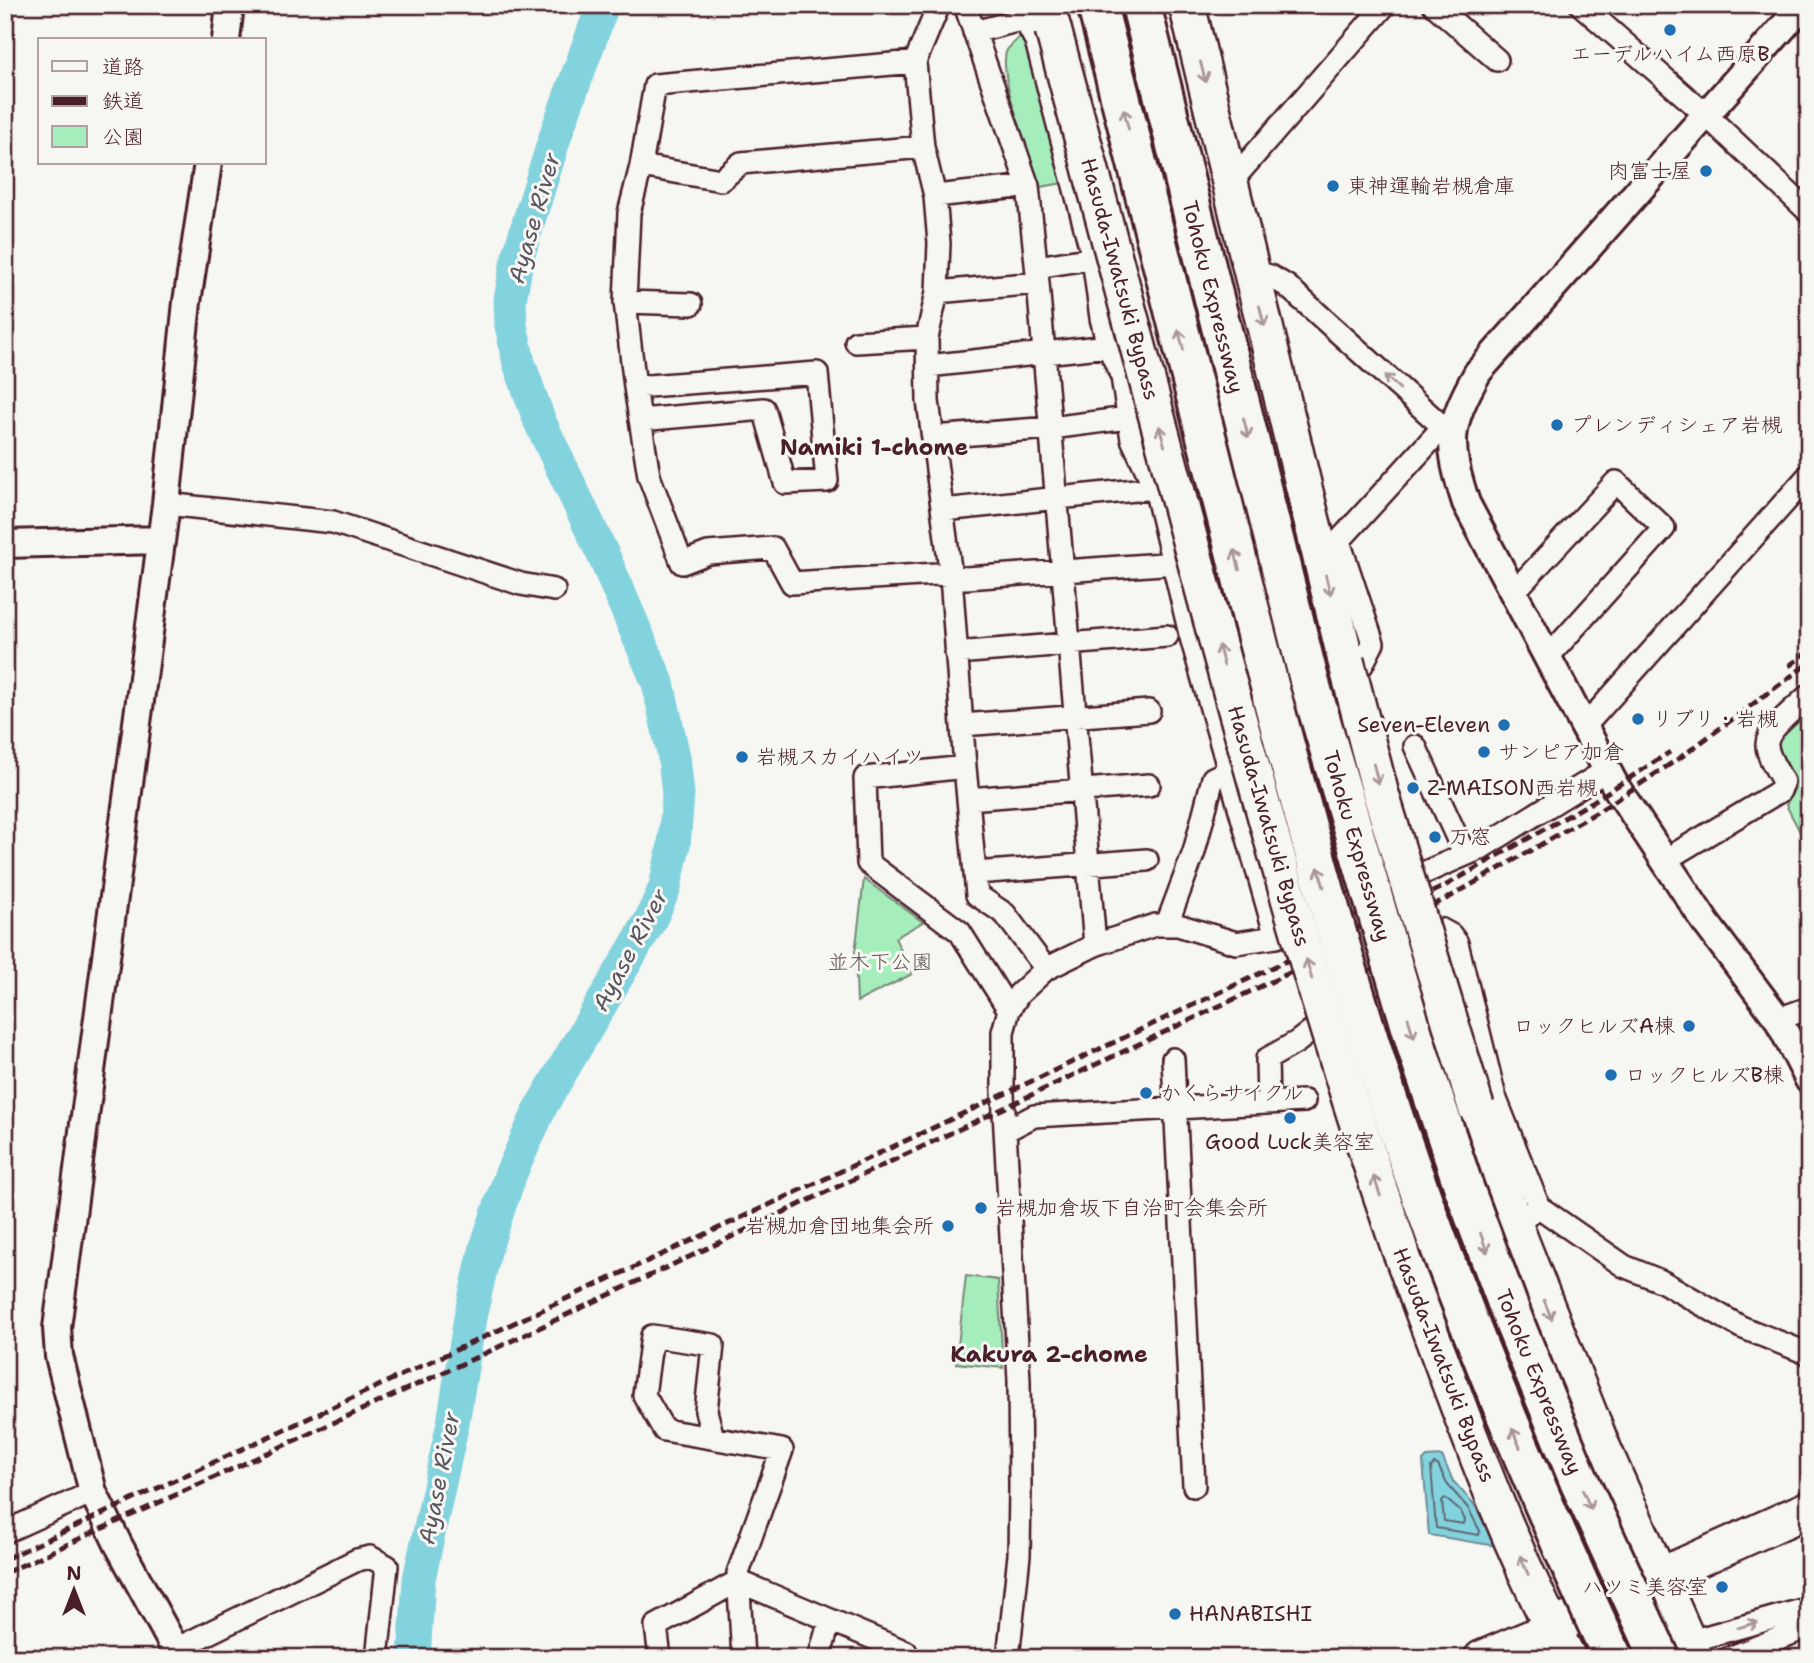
<svg xmlns="http://www.w3.org/2000/svg" width="1814" height="1663" viewBox="0 0 1814 1663" font-family="'Shantell Sans','Klee One',sans-serif">
	<rect width="100%" height="100%" fill="#f6f6f2"/>
	<filter id="ink" filterUnits="userSpaceOnUse"><feTurbulence type="fractalNoise" baseFrequency=".0143" numOctaves="2"/><feDisplacementMap in="SourceGraphic" scale="14" xChannelSelector="R" yChannelSelector="G"/><feConvolveMatrix kernelMatrix="1 2 1 2 8 2 1 2 1" color-interpolation-filters="sRGB"/></filter>
	<g filter="url(#ink)">
		<path fill="#a5eebc" stroke="#788674" stroke-width="2" d="M1022,34L1028,45L1064,183L1040,187C1031,161 996,72 1007,50C1011,45 1018,39 1022,34Z
			M1809,712V849L1786,805L1795,788L1776,743Z
			M864,879L923,922L895,938L912,974L857,1002L855,953Z
			M966,1276L998,1280L1003,1368L956,1363Z"/>
		<path fill="#83d3de" stroke="#6c8b96" stroke-width="2" d="M1442,1456L1453,1481L1474,1504L1496,1546L1429,1535L1423,1461L1427,1457Z"/>
		<g fill="none" stroke-linecap="round" stroke-linejoin="round">
			<path stroke="#616773" stroke-width="2" d="M1434,1464L1438,1465L1447,1484L1468,1508L1480,1531L1479,1535L1436,1528L1431,1467Z
				M1445,1498L1461,1512L1465,1520L1464,1524L1444,1521L1442,1501Z"/>
			<path stroke="#83d3de" stroke-width="33" d="M414,1658L419,1579L453,1423L470,1318L486,1247L511,1173L542,1105L650,921L665,887L674,845L678,794L674,757L658,683L605,559L540,422L519,363L511,325L510,300L517,261L530,217L558,128L603,5"/>
			<defs>
				<path id="minor" d="M939,5L915,62L923,147L935,196L939,243L937,292L927,338L928,401L951,576L965,767L977,895L1005,914L1046,969
					M965,5L1028,186L1038,283L1095,945
					M1434,5L1497,60
					M1581,5L1705,114L1809,212
					M1024,19L1036,41L1093,258L1101,318L1108,346L1122,377L1132,439L1155,488L1190,634L1276,937
					M974,32L1036,16
					M915,62L655,85L641,166L629,213L625,302L635,387L649,476L682,563L708,553L773,548L792,583L937,574L966,578L1162,564
					M641,166L721,180L741,163L923,147
					M1230,183L1385,5
					M935,196L1028,186
					M1037,267L1093,258
					M1251,271L1270,276L1287,286L1443,427
					M937,292L1038,283
					M625,302L691,304
					M856,342L927,338
					M928,366L1108,346
					M635,387L817,373L827,481L785,483L764,409L640,420
					M933,437L1051,428L1128,418
					M166,504L333,522L521,584L554,590
					M943,510L1155,488
					M1513,593L1616,482L1664,528L1548,657
					M956,653L1167,636
					M1362,665L1373,643L1339,541L1443,427L1453,439
					M962,725L1149,711
					M1585,726L1809,475
					M1415,746L1465,855
					M965,767L865,778L868,863L960,932L1009,1010
					M968,799L1149,785
					M1665,860L1780,791L1783,782C1778,771 1768,758 1767,746C1765,730 1798,706 1809,695
					M975,873L1147,860
					M1167,924L1194,852L1213,778L1230,770
					M1778,1019L1809,1008
					M1173,1059L1194,1486
					M1268,1103L1267,1059L1297,1042L1442,930L1451,935L1457,943L1495,1097L1539,1207L1514,1224
					M1005,1131L1034,1116L1304,1101
					M1539,1207L1624,1266L1663,1282L1741,1327L1809,1354
					M713,1438L706,1411L713,1345L652,1336L644,1395L664,1430L782,1450L738,1573L743,1658
					M5,1532L93,1492
					M1687,1642L1809,1608
					M176,1649L357,1560L370,1557L387,1566L377,1658
					M660,1658L656,1626L738,1581L906,1652L908,1658
					M819,1658L830,1620
					M1008,1658L1019,1555L1020,1488L1019,1380L1003,1094V1032L1009,1010L1019,994L1046,969L1095,945L1155,925H1178L1236,943L1276,937L1481,848L1607,770
					M1729,1658L1803,1629L1809,1614"/>
				<path id="tertiary" d="M1803,5L1478,372C1447,427 1447,444 1466,503L1616,787L1706,923L1778,1019L1809,1080
					M226,40L230,5
					M5,544L160,540
					M180,1658L118,1544L93,1492L59,1356L57,1328L166,504L187,302L208,163"/>
				<path id="primary" d="M1481,1658L1552,1628"/>
				<path id="trunk" d="M1046,5L1053,29
					M1187,5L1346,661
					M1476,1107L1514,1224L1601,1444L1695,1658
					M1400,1250C1452,1387 1499,1528 1568,1658
					M1564,1622L1660,1576L1809,1509"/>
				<path id="motorway" d="M1097,5L1272,697
					M1141,5L1309,680"/>
			</defs>
			<use href="#minor" stroke="#4a1f2b" stroke-width="26"/>
			<use href="#tertiary" stroke="#4a1f2b" stroke-width="32"/>
			<use href="#primary" stroke="#4a1f2b" stroke-width="38"/>
			<use href="#trunk" stroke="#4a1f2b" stroke-width="40"/>
			<use href="#motorway" stroke="#4a1f2b" stroke-width="44"/>
			<use href="#minor" stroke="#f6f6f2" stroke-width="21"/>
			<use href="#tertiary" stroke="#f6f6f2" stroke-width="26"/>
			<use href="#primary" stroke="#f6f6f2" stroke-width="33"/>
			<use href="#trunk" stroke="#f6f6f2" stroke-width="35"/>
			<use href="#motorway" stroke="#f6f6f2" stroke-width="38"/>
			<path stroke="#4a1f2b" stroke-width="5" stroke-dasharray="10 5" stroke-linecap="butt" d="M1789,666L1809,651
				M5,1559L816,1183L1443,887L1592,802L1670,752
				M5,1573L488,1352L1448,898L1599,811L1681,757L1809,663"/>
			<defs>
				<path id="trunk-bridge" d="M1053,29C1102,212 1151,395 1200,578C1261,803 1323,1029 1400,1250
					M1346,661L1380,791L1476,1107"/>
				<path id="motorway-bridge" d="M1309,680L1418,1051L1464,1188L1516,1327L1580,1483L1660,1658
					M1272,697C1310,840 1349,983 1396,1124C1458,1306 1532,1484 1613,1658"/>
			</defs>
			<use href="#trunk-bridge" stroke="#4a1f2b" stroke-width="40" stroke-linecap="butt"/>
			<use href="#motorway-bridge" stroke="#4a1f2b" stroke-width="44" stroke-linecap="butt"/>
			<use href="#trunk-bridge" stroke="#f6f6f2" stroke-width="35"/>
			<use href="#motorway-bridge" stroke="#f6f6f2" stroke-width="38"/>
		</g>
		<defs><path id="oneway-shaft" d="M-6 0H5M1.5-3L5.5 0L1.5 3" fill="none" stroke-width="1.6" stroke-linecap="round" stroke-linejoin="round" transform="scale(1.75)"/></defs>
		<g stroke="#a99598">
			<use href="#oneway-shaft" transform="translate(1203 72) rotate(76)"/>
			<use href="#oneway-shaft" transform="translate(1126 119) rotate(-104)"/>
			<use href="#oneway-shaft" transform="translate(1262 316) rotate(76)"/>
			<use href="#oneway-shaft" transform="translate(1181 340) rotate(-104)"/>
			<use href="#oneway-shaft" transform="translate(1392 382) rotate(-138)"/>
			<use href="#oneway-shaft" transform="translate(1246 428) rotate(76)"/>
			<use href="#oneway-shaft" transform="translate(1162 436) rotate(-105)"/>
			<use href="#oneway-shaft" transform="translate(1237 560) rotate(-104)"/>
			<use href="#oneway-shaft" transform="translate(1328 585) rotate(76)"/>
			<use href="#oneway-shaft" transform="translate(1221 655) rotate(-105)"/>
			<use href="#oneway-shaft" transform="translate(1376 774) rotate(75)"/>
			<use href="#oneway-shaft" transform="translate(1321 877) rotate(-106)"/>
			<use href="#oneway-shaft" transform="translate(1309 969) rotate(-106)"/>
			<use href="#oneway-shaft" transform="translate(1411 1028) rotate(73)"/>
			<use href="#oneway-shaft" transform="translate(1377 1186) rotate(-109)"/>
			<use href="#oneway-shaft" transform="translate(1484 1243) rotate(70)"/>
			<use href="#oneway-shaft" transform="translate(1548 1310) rotate(68)"/>
			<use href="#oneway-shaft" transform="translate(1516 1438) rotate(-113)"/>
			<use href="#oneway-shaft" transform="translate(1587 1500) rotate(66)"/>
			<use href="#oneway-shaft" transform="translate(1524 1565) rotate(-114)"/>
			<use href="#oneway-shaft" transform="translate(1748 1625) rotate(-16)"/>
		</g>
	</g>
	<g fill="#1f6fb2" stroke="#f6f6f2" stroke-width="2.5">
		<circle cx="1670" cy="30" r="7"/>
		<circle cx="1706" cy="171" r="7"/>
		<circle cx="1333" cy="186" r="7"/>
		<circle cx="1557" cy="425" r="7"/>
		<circle cx="1638" cy="719" r="7"/>
		<circle cx="1504" cy="725" r="7"/>
		<circle cx="1484" cy="752" r="7"/>
		<circle cx="742" cy="757" r="7"/>
		<circle cx="1413" cy="788" r="7"/>
		<circle cx="1435" cy="837" r="7"/>
		<circle cx="1689" cy="1026" r="7"/>
		<circle cx="1611" cy="1075" r="7"/>
		<circle cx="1146" cy="1093" r="7"/>
		<circle cx="1290" cy="1118" r="7"/>
		<circle cx="981" cy="1208" r="7"/>
		<circle cx="948" cy="1226" r="7"/>
		<circle cx="1722" cy="1587" r="7"/>
		<circle cx="1175" cy="1614" r="7"/>
	</g>
	<g text-anchor="middle" dominant-baseline="central" stroke-width="6" stroke-linejoin="round" paint-order="stroke">
		<g font-size="21" fill="#4a1f2b" stroke="#f6f6f2" text-anchor="start">
			<text x="1670" y="54" text-anchor="middle">エーデルハイム西原B</text>
			<text x="1692" y="171" text-anchor="end">肉富士屋</text>
			<text x="1347" y="186">東神運輸岩槻倉庫</text>
			<text x="1571" y="425">プレンディシェア岩槻</text>
			<text x="1652" y="719">リブリ・岩槻</text>
			<text x="1490" y="725" text-anchor="end">Seven-Eleven</text>
			<text x="1498" y="752">サンピア加倉</text>
			<text x="756" y="757">岩槻スカイハイツ</text>
			<text x="1427" y="788">Z-MAISON西岩槻</text>
			<text x="1449" y="837">万窓</text>
			<text x="1675" y="1026" text-anchor="end">ロックヒルズA棟</text>
			<text x="1625" y="1075">ロックヒルズB棟</text>
			<text x="1160" y="1093">かくらサイクル</text>
			<text x="1290" y="1142" text-anchor="middle">Good Luck美容室</text>
			<text x="995" y="1208">岩槻加倉坂下自治町会集会所</text>
			<text x="934" y="1226" text-anchor="end">岩槻加倉団地集会所</text>
			<text x="1708" y="1587" text-anchor="end">ハツミ美容室</text>
			<text x="1189" y="1614">HANABISHI</text>
		</g>
		<g font-size="21" fill="#4a1f2b" stroke="#f6f6f2">
			<text transform="translate(1120 279) rotate(75)">Hasuda-Iwatsuki Bypass</text>
			<text transform="translate(1213 297) rotate(76)">Tohoku Expressway</text>
			<text transform="translate(1269 826) rotate(74)">Hasuda-Iwatsuki Bypass</text>
			<text transform="translate(1357 846) rotate(74)">Tohoku Expressway</text>
			<text transform="translate(1444 1365) rotate(69)">Hasuda-Iwatsuki Bypass</text>
			<text transform="translate(1539 1382) rotate(68)">Tohoku Expressway</text>
		</g>
		<g font-size="21" fill="#61534f" stroke="#f6f6f2">
			<text x="880" y="962">並木下公園</text>
		</g>
		<g font-size="23" font-style="italic" fill="#5b5561" stroke="#f6f6f2">
			<text transform="translate(534 218) rotate(-74)">Ayase River</text>
			<text transform="translate(630 950) rotate(-62)">Ayase River</text>
			<text transform="translate(439 1478) rotate(-79)">Ayase River</text>
		</g>
		<g font-size="23" font-weight="bold" fill="#4a1f2b" stroke="#f6f6f2">
			<text x="874" y="447">Namiki 1-chome</text>
			<text x="1049" y="1354">Kakura 2-chome</text>
		</g>
	</g>
	<rect width="1814" height="1663" fill="none" stroke="#f6f6f2" stroke-width="28"/>
	<rect x="14" y="14" width="1786" height="1635" fill="none" stroke="#4a1f2b" stroke-width="2.5" filter="url(#ink)"/>
	<rect x="38" y="38" width="228" height="126" fill="#f6f6f2" stroke="#b1a0a2" stroke-width="2"/>
	<rect x="52" y="61" width="35" height="10" fill="#f6f6f2" stroke="#b1a0a2" stroke-width="2"/>
	<text x="102" y="74" font-size="21" fill="#4a1f2b">道路</text>
	<rect x="52" y="96" width="35" height="10" fill="#4a1f2b" stroke="#b1a0a2" stroke-width="2"/>
	<text x="102" y="108" font-size="21" fill="#4a1f2b">鉄道</text>
	<rect x="52" y="126" width="35" height="21" fill="#a5eebc" stroke="#b1a0a2" stroke-width="2"/>
	<text x="102" y="144" font-size="21" fill="#4a1f2b">公園</text>
	<g transform="translate(74 1590)" stroke="#f6f6f2" stroke-width="5" paint-order="stroke">
	<path d="M0-5L12 26L0 18L-12 26Z" fill="#4a1f2b"/>
	<text y="-10" font-size="19" font-weight="bold" text-anchor="middle" fill="#4a1f2b">N</text>
	</g>
</svg>
